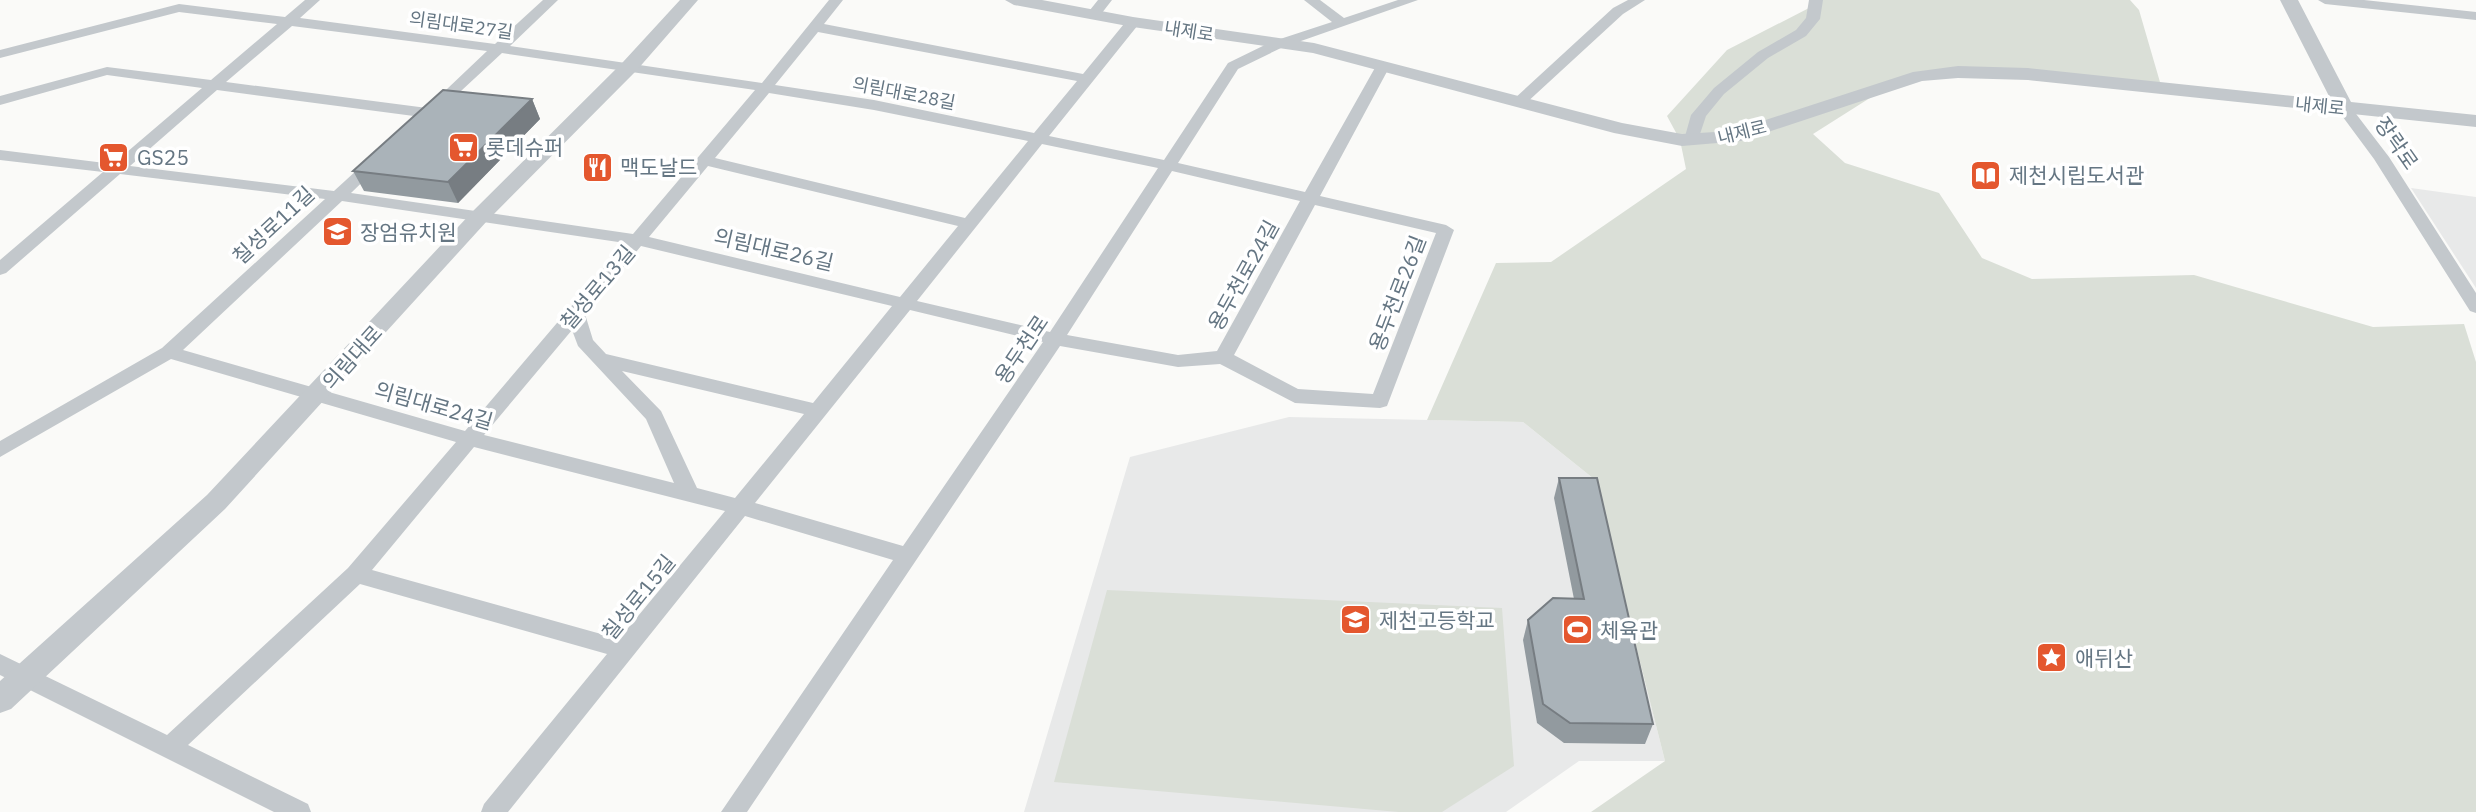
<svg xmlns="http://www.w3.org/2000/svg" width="2476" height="812" viewBox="0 0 2476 812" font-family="'IBM Plex Sans','Noto Sans KR',sans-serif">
	<rect width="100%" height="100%" fill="#fafaf8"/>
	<path fill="#e8e9e9" d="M2411,188L2476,197V288Z
		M1289,417L1523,422L1594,479L1665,761H1579L1506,812H1024L1130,457Z"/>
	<path fill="#dadfd7" d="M1814,0H2130L2139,10L2162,89L1985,72L1892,84L1813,134L1845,163L1939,193L1982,258L2032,279L2194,275L2373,327L2464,324L2476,362V812H1591L1665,761L1594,479L1523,422L1427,420L1496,263L1551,262L1686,169L1680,140L1667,116L1727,50L1809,8Z
		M1107,590L1502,608L1514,766L1442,812H1399L1054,782Z"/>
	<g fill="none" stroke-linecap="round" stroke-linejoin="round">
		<path fill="#c3c8cc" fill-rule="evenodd" d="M305,0H320L300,18L495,44L543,0H558L510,46L762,83L829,0H843L824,24L1083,74L1128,19H1138V25L1049,136L1164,160L1228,63L1271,42L1332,22L1304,0H1320L1344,18L1398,0H1418L1281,48L1238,69L1178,163L1305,192L1376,66L1383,62L1390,66L1320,196L1446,225L1454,230L1387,406L1380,408L1295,403L1220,364L1178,367L1060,346L747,812H721L893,560L745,516L508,812H481L484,804L607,654L360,584L188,745L308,804L311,812H274L0,675V654L167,735L348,568L456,442L171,359L0,457V441L162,348L325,199L120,174L6,273L0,275V260L103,172L0,160V150L113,164L202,88L107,75L0,105V96L107,67L211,80L277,24L179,12L0,58V50L179,4L285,17ZM292,26L487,51L427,108L226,82ZM818,32L1077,81L1034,133L874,100L775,85ZM502,53L755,90L633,234L351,193L383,162L375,157L369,159L334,191L130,166L217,90L429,118L434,116ZM769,93L874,110L1028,141L965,218L715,158ZM1042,144L1158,168L1050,332L917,301ZM708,166L958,226L900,297L649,237ZM1172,171L1300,201L1217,351L1178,355L1067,335ZM342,201L625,243L465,431L183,350ZM1315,205L1436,233L1373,394L1298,389L1234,355ZM641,246L892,306L813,403L606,354L593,340L585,314ZM910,310L1043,342L903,546L755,503ZM572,330L578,346L646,419L674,483L484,435ZM622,371L804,414L735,498L697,488L661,411ZM474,447L725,511L619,639L372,570Z
			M1098,0H1112L1098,18H1088L1086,15Z
			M1628,0H1645L1623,14L1524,105H1514L1512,102L1514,99L1613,8Z
			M1809,0H1823L1820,19L1806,36L1768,58L1724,94L1706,116L1697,143H1687L1684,140L1691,115L1714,88L1758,52L1796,30L1806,18Z
			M2318,0H2364L2476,12V20L2325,4Z
			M2345,104L2350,106L2389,157L2476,293V313L2470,311L2374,159L2337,109Z"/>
		<path fill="#c3c8cc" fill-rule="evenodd" d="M680,0H698L637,70L487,221L225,509L11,709L0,713V681L207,495L473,211L623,62Z
			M1005,0H1042L1133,17L1314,43L1622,123L1682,134L1732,131L1913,72L1958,66L2028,68L2331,100L2280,0H2298L2351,102L2476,115V127L2028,80L1958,78L1922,81L1741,141L1682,146L1614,133L1313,53L1133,27L1014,5Z"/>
	</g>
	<path fill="#929a9f" d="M532,99L540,119L458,203L364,191L353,171Z
		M1559,478L1653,724L1645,744L1564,743L1537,723L1523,640L1528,620L1574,599L1554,498Z"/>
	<path fill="#777d82" d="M532,99L540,119L458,203L448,182Z"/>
	<path fill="#aab3b9" stroke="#777d82" stroke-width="2" d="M443,90L532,99L448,182L353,171Z
		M1559,478H1597L1653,724L1570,723L1543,704L1528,620L1553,598L1584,599Z"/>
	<defs>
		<symbol id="supermarket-square" viewBox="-11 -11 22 22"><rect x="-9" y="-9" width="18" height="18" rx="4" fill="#e4572e" stroke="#fff"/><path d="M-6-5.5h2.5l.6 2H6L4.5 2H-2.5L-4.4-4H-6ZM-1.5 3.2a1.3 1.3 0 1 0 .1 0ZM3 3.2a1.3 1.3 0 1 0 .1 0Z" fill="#fff"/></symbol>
		<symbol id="restaurant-square" viewBox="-11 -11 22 22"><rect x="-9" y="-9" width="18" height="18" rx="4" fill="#e4572e" stroke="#fff"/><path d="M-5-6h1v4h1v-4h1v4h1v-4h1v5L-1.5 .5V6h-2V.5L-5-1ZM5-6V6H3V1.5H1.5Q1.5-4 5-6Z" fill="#fff"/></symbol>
		<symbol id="library-square" viewBox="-11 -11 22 22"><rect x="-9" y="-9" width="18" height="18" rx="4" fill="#e4572e" stroke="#fff"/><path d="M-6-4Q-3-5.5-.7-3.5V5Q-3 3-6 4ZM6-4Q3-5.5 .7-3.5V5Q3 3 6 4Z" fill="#fff"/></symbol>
		<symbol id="school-square" viewBox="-11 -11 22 22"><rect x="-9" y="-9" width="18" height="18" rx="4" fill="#e4572e" stroke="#fff"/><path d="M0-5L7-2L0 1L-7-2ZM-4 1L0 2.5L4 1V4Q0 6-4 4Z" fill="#fff"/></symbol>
		<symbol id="stadium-square" viewBox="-11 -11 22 22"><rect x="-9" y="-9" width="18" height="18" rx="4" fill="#e4572e" stroke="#fff"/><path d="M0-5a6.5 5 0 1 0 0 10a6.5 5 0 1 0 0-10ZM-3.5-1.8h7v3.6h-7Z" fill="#fff"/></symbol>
		<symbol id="sight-square" viewBox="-11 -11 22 22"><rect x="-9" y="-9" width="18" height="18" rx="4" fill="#e4572e" stroke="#fff"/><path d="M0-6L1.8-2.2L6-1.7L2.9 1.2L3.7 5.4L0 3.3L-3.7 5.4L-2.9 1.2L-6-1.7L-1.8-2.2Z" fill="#fff"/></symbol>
	</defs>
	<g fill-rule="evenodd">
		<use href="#supermarket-square" x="446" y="130" width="35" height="35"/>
		<use href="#supermarket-square" x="96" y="140" width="35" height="35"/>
		<use href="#restaurant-square" x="580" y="150" width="35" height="35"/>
		<use href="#library-square" x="1968" y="158" width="35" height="35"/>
		<use href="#school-square" x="320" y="214" width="35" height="35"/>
		<use href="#school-square" x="1338" y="602" width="35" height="35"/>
		<use href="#stadium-square" x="1560" y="612" width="35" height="35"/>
		<use href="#sight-square" x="2034" y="640" width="35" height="35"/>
	</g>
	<g text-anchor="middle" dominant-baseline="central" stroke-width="7" stroke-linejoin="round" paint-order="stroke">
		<g font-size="18" fill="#657683" stroke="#fff">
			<text transform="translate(461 25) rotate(8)">의림대로27길</text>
			<text transform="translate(1189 31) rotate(9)">내제로</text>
			<text transform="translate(904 93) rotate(11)">의림대로28길</text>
			<text transform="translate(2320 106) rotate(6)">내제로</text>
			<text transform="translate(1742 132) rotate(-14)">내제로</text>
		</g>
		<g font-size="21" fill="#657683" stroke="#fff">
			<text transform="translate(2397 143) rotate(55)">장락로</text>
			<text transform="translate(273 225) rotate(-43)">칠성로11길</text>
			<text transform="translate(774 249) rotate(13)">의림대로26길</text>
			<text transform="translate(1243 275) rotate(-61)">용두천로24길</text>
			<text transform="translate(597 287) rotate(-50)">칠성로13길</text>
			<text transform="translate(1397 293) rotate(-69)">용두천로26길</text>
			<text transform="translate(1021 349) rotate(-56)">용두천로</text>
			<text transform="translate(352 357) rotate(-48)">의림대로</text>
			<text transform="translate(434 405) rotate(16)">의림대로24길</text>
			<text transform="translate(638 597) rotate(-51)">칠성로15길</text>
		</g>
		<g font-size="21" fill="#657683" stroke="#fff" text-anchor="start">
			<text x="486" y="147">롯데슈퍼</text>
			<text x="137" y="157">GS25</text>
			<text x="620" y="167">맥도날드</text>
			<text x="2009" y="175">제천시립도서관</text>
			<text x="360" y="232">장엄유치원</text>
			<text x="1379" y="620">제천고등학교</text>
			<text x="1600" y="630">체육관</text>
			<text x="2075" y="658">애뒤산</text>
		</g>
	</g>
</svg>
